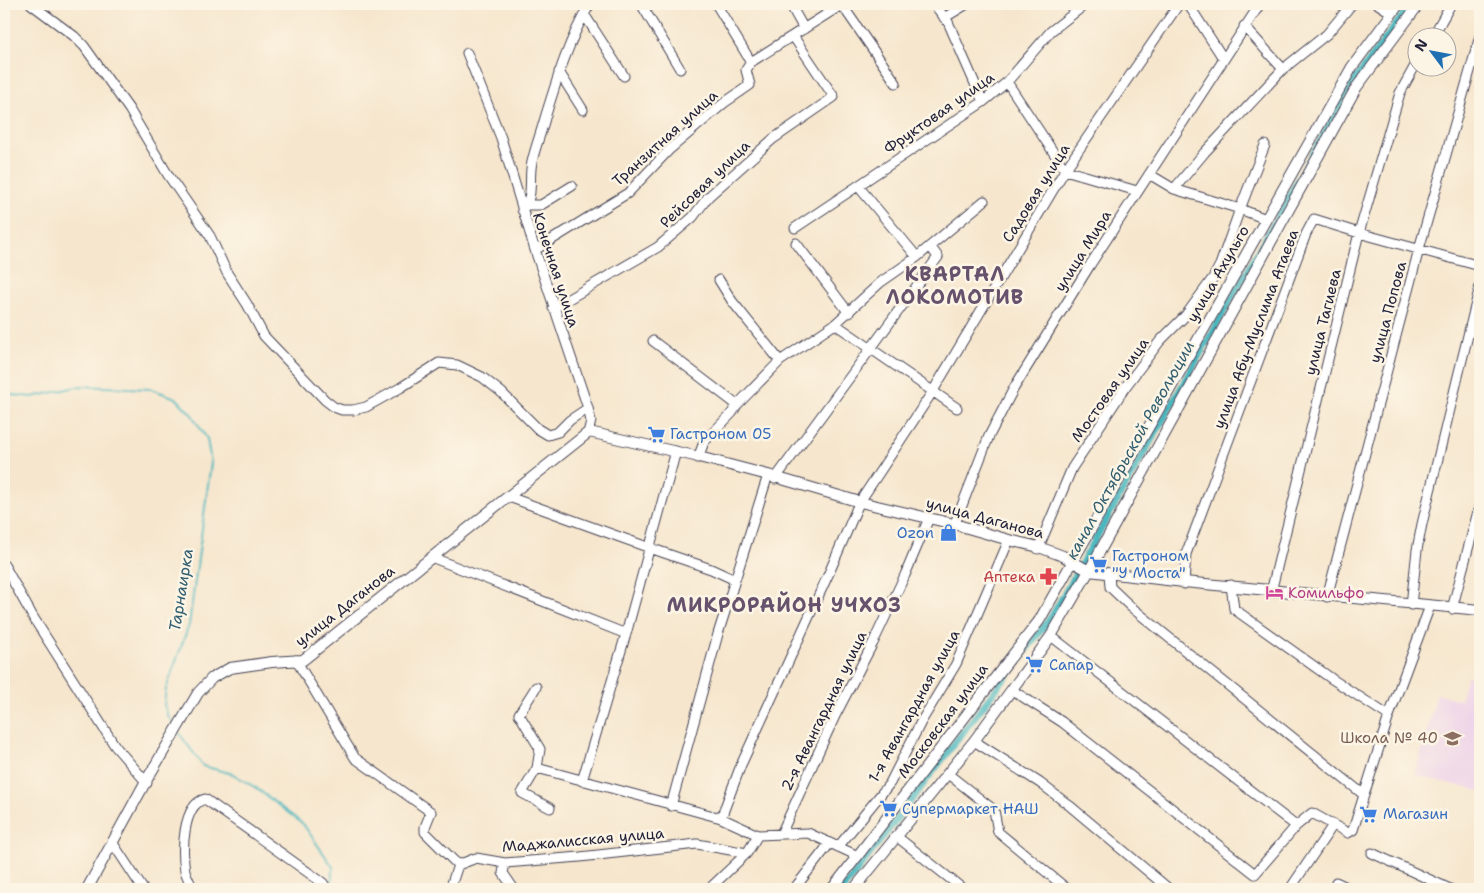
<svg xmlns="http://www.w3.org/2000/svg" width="1484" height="893" viewBox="0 0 1484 893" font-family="'Shantell Sans',sans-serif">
	<rect width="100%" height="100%" fill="#fcf5e5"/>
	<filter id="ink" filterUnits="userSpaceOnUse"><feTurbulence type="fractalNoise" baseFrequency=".02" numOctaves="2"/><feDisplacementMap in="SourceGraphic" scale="10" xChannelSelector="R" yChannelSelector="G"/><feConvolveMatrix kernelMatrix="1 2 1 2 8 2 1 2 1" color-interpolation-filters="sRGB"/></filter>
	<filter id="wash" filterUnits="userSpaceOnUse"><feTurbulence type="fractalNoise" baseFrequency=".0096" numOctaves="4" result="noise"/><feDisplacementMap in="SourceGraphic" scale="20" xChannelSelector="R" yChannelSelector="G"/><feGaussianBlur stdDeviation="1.12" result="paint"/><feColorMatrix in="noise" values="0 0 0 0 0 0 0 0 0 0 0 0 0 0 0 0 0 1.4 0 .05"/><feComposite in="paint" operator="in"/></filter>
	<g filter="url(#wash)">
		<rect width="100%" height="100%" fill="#f6e6cd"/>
		<path fill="#edd1e9" d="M1467,676L1480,679V791L1415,775L1437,694L1460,700Z"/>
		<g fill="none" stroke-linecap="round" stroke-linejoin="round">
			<path stroke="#48b7bf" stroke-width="2" d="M4,394L32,397L81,386L151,389L176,398L192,415L207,439L211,463L189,625L166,689L164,705L168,716L174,725
				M179,733L203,766L233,774L256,788L303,824L333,867L331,889"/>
			<path stroke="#48b7bf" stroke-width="7" d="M843,889L1052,616L1272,227L1351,85L1411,4"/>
		</g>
	</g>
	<g filter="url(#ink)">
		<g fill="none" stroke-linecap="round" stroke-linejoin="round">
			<defs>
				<path id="minor" d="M31,4L74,36L84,46L129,109L168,175L210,236L227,273L247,304L264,336L325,400L334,407L342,410H353L366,407L400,388L439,363L457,365L482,377L501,392L538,429L548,435L558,432L570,420L588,408
					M641,4L680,69
					M716,4L751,62
					M790,4L804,29
					M934,4L948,22L983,102
					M1188,4L1223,58
					M1378,4L1392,13
					M842,5L896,83
					M584,14L624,76
					M944,18L967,4
					M1244,26L1283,69
					M1432,38L1451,4
					M467,53L501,138L535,250L588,408L591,421L588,433
					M559,72L583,110
					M1007,82L1065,170L1137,191
					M1149,174L1174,189L1240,209L1266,219
					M858,186L917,257
					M1174,189L1205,152L1283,69L1327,34L1352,4
					M527,205H541L572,186
					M522,210C535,197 528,179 532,162C535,148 541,133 545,118C557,79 569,39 590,4
					M795,228L983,102L1007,82L1051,31L1086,4
					M796,243L849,313
					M535,250L628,193L670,149L724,103L750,85L746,70L751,62L843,4
					M719,280L732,301L780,361
					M553,308L658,247L693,217L708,197L773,139L834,97L793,36
					M835,324L957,408
					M653,341L737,405
					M698,458L704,442L732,413L737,405L780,361L835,324L881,282L917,257L984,201
					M775,479L938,257L930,246
					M509,497L650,548L711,569L735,580
					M954,526L989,436L1014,388L1090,265L1260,4
					M1038,549L1072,468L1126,386L1160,341L1186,315L1213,278L1220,265L1240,209L1265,145
					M431,557L626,634
					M4,565L33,617L115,746L147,783
					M1109,574L1110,587L1131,607L1364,795
					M1184,584L1186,554L1306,234L1314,219L1359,233L1480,266
					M1231,585L1234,609L1332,679L1389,716
					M1271,592L1359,233L1400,93L1416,64
					M1327,597L1419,249L1480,36
					M1411,605L1417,550L1422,524L1480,286
					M1452,609L1480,504
					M1051,636L1296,826
					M296,660L355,758L431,812L425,827V832L458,865L476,858L505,863L580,857L697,844L747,853
					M536,687L519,714L540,749L537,768L721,818L758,835
					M1012,690L1062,722L1255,874L1296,826L1312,813L1348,833L1353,830L1389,716L1430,606
					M974,741L1040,783L1070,806L1169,889
					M537,768L522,793L550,808
					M948,774L994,810L998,832L1067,889
					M582,781L626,634L676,451
					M671,806L718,634L768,475
					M721,818L741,765L829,573L859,503L933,391L1065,170L1179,4
					M781,834L835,716L873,643L905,575L929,518
					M758,835L808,833L858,856
					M896,836L963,889
					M112,842L143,889
					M838,847L890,783L921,722L956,664L1009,540
					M1372,853L1450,889
					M505,863L503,873L514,889
					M1336,882L1351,889
					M193,889C190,883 187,877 185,871C182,851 182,805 205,799L323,883L327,889
					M450,889L458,865
					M709,889L747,853L758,835
					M794,889L830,843
					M1290,889L1333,825"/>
				<path id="major" d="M87,889L146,781L198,693L212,678L230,668L272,662L303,660L589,432L699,457L768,475L860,502L954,524L1009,540L1039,547L1063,556L1089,571L1184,582L1480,610
					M832,889L1039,621L1352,67L1399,4
					M854,889L974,741L1051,636L1089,571L1356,88L1419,4"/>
			</defs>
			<use href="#minor" stroke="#423f51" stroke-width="11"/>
			<use href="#major" stroke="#423f51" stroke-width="12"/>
			<use href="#minor" stroke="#fff" stroke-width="9"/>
			<use href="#major" stroke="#fff" stroke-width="10"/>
		</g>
	</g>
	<defs>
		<symbol id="supermarket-bare" viewBox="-9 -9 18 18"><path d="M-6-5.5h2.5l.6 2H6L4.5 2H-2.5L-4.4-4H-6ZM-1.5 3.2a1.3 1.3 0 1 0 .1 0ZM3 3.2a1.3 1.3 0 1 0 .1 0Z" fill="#3f7fe0" stroke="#fcf5e5" stroke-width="2.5" paint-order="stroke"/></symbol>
		<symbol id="shop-bare" viewBox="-9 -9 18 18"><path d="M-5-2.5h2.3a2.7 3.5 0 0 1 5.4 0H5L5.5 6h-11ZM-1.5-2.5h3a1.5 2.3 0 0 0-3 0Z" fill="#3f7fe0" stroke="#fcf5e5" stroke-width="2.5" paint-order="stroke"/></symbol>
		<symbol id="pharmacy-bare" viewBox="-9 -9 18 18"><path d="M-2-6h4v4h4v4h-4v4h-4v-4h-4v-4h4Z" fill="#e0444e" stroke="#fcf5e5" stroke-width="2.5" paint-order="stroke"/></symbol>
		<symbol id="hotel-bare" viewBox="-9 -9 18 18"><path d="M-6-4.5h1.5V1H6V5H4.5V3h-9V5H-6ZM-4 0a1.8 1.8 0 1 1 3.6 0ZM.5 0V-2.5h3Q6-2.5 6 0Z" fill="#d1479c" stroke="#fcf5e5" stroke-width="2.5" paint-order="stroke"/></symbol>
		<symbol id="school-bare" viewBox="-9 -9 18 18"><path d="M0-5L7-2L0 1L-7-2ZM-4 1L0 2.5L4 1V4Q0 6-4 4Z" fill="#8d6e63" stroke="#fcf5e5" stroke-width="2.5" paint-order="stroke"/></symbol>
	</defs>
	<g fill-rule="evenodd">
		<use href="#supermarket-bare" x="644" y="422" width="25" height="25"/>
		<use href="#shop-bare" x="936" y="520" width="25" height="25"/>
		<use href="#supermarket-bare" x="1086" y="552" width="25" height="25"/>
		<use href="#pharmacy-bare" x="1036" y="564" width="25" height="25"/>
		<use href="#hotel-bare" x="1262" y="580" width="25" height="25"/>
		<use href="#supermarket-bare" x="1022" y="652" width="25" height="25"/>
		<use href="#school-bare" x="1440" y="726" width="25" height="25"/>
		<use href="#supermarket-bare" x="876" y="796" width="25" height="25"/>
		<use href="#supermarket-bare" x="1356" y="802" width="25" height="25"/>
	</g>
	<g text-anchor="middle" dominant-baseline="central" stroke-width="5" stroke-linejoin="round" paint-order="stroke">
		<g font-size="15" fill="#22223b" stroke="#fcf5e5">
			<text transform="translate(939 113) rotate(-35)">Фруктовая улица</text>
			<text transform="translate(665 138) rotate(-42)">Транзитная улица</text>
			<text transform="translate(705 184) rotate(-44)">Рейсовая улица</text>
			<text transform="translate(1036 193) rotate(-58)">Садовая улица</text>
			<text transform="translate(1083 251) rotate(-58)">улица Мира</text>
			<text transform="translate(556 270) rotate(72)">Конечная улица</text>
			<text transform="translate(1218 274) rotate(-60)">улица Ахульго</text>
			<text transform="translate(1388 312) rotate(-75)">улица Попова</text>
			<text transform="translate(1323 322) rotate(-76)">улица Тагиева</text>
			<text transform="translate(1256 329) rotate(-69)">улица Абу-Муслима Атаева</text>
			<text transform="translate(1110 390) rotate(-55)">Мостовая улица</text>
			<text transform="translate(985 518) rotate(15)">улица Даганова</text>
			<text transform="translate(345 606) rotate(-38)">улица Даганова</text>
			<text transform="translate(914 706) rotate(-61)">1-я Авангардная улица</text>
			<text transform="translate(824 711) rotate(-64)">2-я Авангардная улица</text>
			<text transform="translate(943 721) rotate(-53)">Московская улица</text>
			<text transform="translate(583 840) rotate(-5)">Маджалисская улица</text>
		</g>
		<g font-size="15" fill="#366cbe" stroke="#fcf5e5" text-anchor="start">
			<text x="670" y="434">Гастроном 05</text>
			<text x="934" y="533" text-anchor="end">Ozon</text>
			<text x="1112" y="556">Гастроном<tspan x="1112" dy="17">"У Моста"</tspan></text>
			<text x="1049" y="665">Сапар</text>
			<text x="902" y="809">Супермаркет НАШ</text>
			<text x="1383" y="814">Магазин</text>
		</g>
		<g font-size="15" fill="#be3a42" stroke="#fcf5e5" text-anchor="end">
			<text x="1035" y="577">Аптека</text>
		</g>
		<g font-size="15" fill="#b23c85" stroke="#fcf5e5" text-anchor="start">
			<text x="1288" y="593">Комильфо</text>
		</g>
		<g font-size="15" fill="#785e54" stroke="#fcf5e5" text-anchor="end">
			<text x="1438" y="738">Школа № 40</text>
		</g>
		<g font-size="16" font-style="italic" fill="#315e70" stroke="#fcf5e5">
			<text transform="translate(1130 450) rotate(-61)">канал Октябрьской Революции</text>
			<text transform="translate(181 590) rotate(-81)">Тарнаирка</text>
		</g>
		<g font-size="20" font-weight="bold" letter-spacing="1" fill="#67526d" stroke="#fcf5e5">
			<text x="955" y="274">КВАРТАЛ<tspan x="955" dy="23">ЛОКОМОТИВ</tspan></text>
			<text x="784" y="605">МИКРОРАЙОН УЧХОЗ</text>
		</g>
	</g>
	<rect width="1484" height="893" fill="none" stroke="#fcf5e5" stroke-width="20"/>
	<g transform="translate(1432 52) rotate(302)"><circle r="24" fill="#fcf5e5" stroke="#a5a1a1"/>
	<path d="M0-4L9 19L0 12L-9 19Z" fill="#1f6fb2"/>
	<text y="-8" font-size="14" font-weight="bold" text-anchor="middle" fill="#22223b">N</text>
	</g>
</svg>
